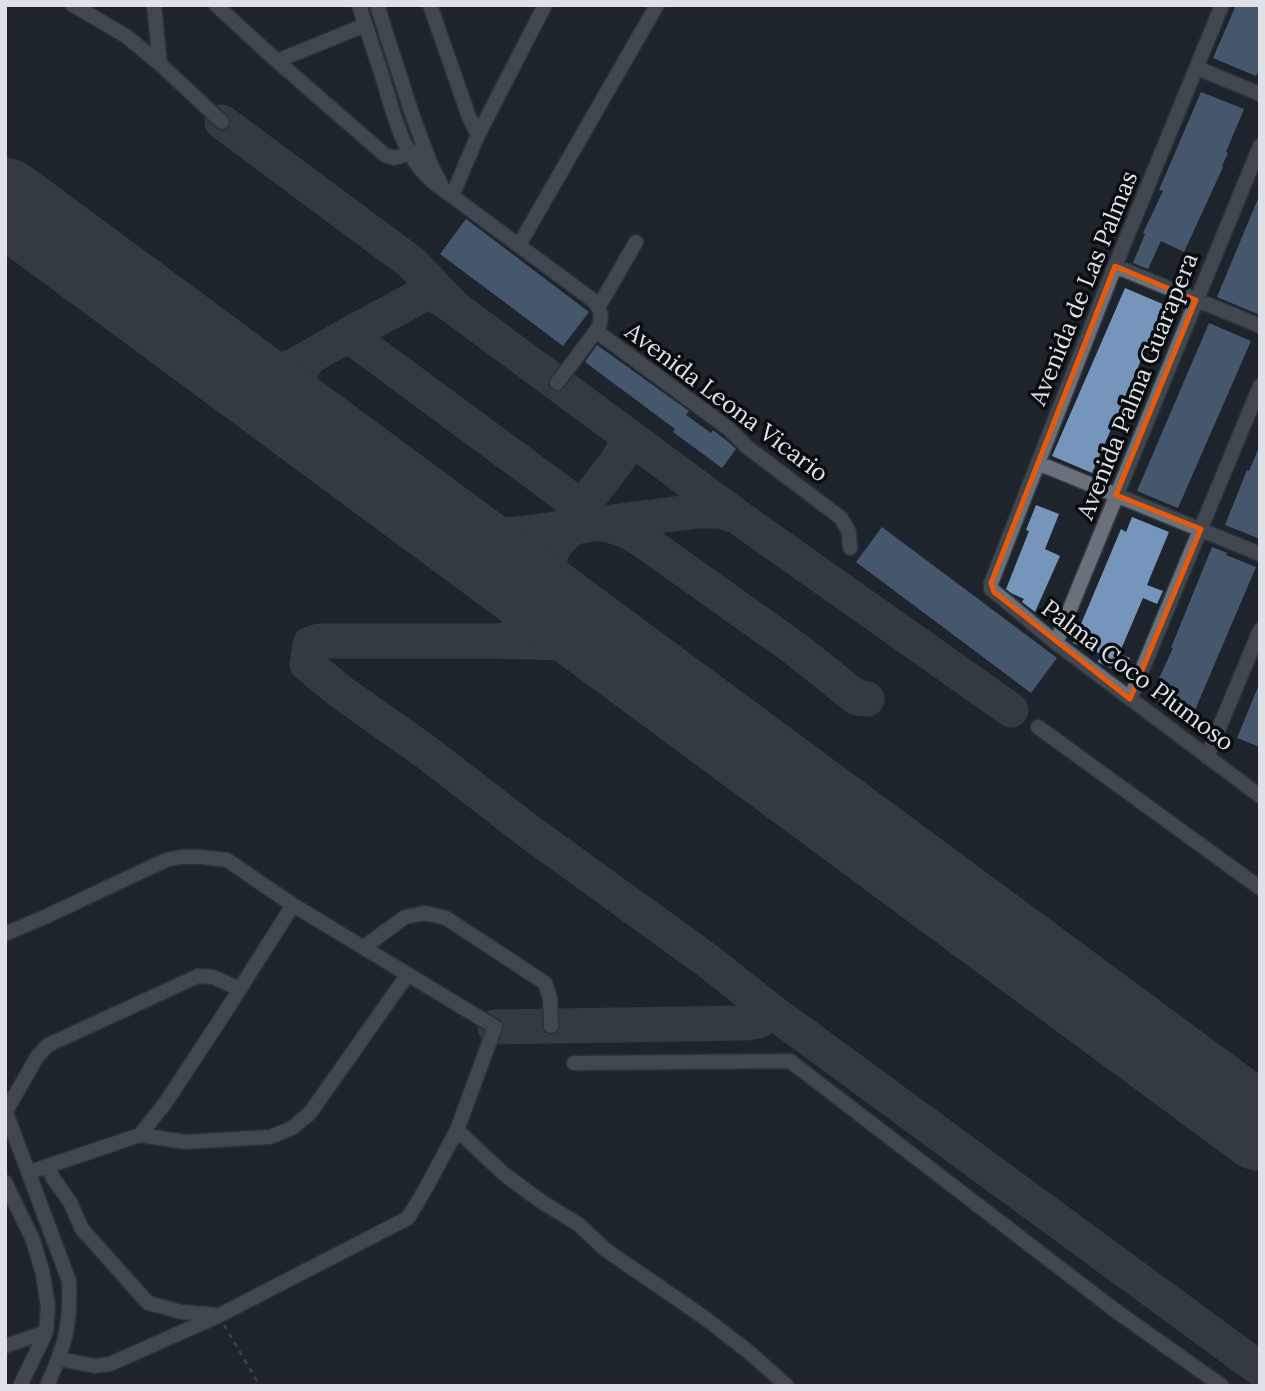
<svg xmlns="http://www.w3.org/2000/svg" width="1265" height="1391" viewBox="0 0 1265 1391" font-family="Lora,serif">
	<rect width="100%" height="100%" fill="#1e242c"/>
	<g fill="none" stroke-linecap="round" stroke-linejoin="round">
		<path stroke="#4e545b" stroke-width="35" d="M222,122L412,263L455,308L742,520L1011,710
			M348,335L569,498C576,509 575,516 568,527
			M308,359C285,393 299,409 323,435
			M224,362L237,366L267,370H283L294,366L348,335L424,294H434L454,307
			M428,512L470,530L510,535L697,511H720L736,516
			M572,520L617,461L625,448L626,440L623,432
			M598,523C615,525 627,530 641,539L797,650L857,698L867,699
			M578,526C543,543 540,580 569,604L658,668L672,692
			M497,641C542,643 589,639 630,662
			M770,1010L1260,1369
			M495,1027L746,1023L759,1021L770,1010L708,961L531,833L426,752L341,692L307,664L310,644L319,641H497C519,640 535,618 527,596C523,587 516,580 510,573"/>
		<path stroke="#4e545b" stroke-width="86" d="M5,201L1260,1128"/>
	</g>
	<path fill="#7695bb" d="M1236,5H1260V68L1256,76L1213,58Z
		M1201,92L1244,109L1226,152L1228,153L1222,166L1223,167L1184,252L1161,241L1148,269L1133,263L1145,234L1143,233L1163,191L1159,190Z
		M1260,194V315L1217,297Z
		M466,219L589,312L563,346L440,254Z
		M1125,288L1165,305L1092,473L1052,456Z
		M1209,323L1251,341L1178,508L1137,491Z
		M597,345L689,411L686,415L711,433L713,430L727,441L736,449L722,468L673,432L675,429L585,362Z
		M1260,445V539L1225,525L1247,470L1249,471Z
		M1036,505L1059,514L1045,549L1060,556L1035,612L1022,602L1024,599L1011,593L1006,589L1029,531L1026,530Z
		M1132,517L1169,532L1147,585L1163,591L1157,604L1143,598L1119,654L1130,658L1124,674L1098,662L1101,654L1073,643L1121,529L1126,532Z
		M882,527L1057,658L1031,693L856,562Z
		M1212,547L1227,553L1226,555L1256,567L1195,710L1167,698L1165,705L1150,698L1173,648H1171L1177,633Z
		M1260,682V747L1237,738Z"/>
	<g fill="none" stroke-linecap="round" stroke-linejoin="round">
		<defs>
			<path id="minor" d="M73,5L126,36L160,64L222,122
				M154,5L160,64
				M216,5L277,61L385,155L394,158L425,149
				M359,5C367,30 375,54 383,79C394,115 403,157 433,182L594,301C602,310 603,321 596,331L729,429L747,447L841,518L849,532L850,548
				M377,5L413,117L431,165L441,184
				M430,5L469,117L478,135
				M1222,5L1115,266L991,583V589L1056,643L1260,796
				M277,61L365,25
				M1197,68L1260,94
				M452,196L478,135L545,5
				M519,245L657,5
				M1115,266L1260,326
				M599,306L636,242
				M557,383L596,331
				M1038,463L1260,554
				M1056,643L1260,146
				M1130,699L1260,386
				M1038,727L1260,888
				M1207,757L1260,630
				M5,934L47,916L166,860L180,857H201L227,860L293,905L495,1027L457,1130L426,1188L408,1218L218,1316L110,1364L95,1366L59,1359
				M364,947L405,917L425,913L446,918L545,983L550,998L551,1026
				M574,1063L790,1061L1116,1311L1222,1386
				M5,1110L69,1281C71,1326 65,1345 47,1386
				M6,1111L37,1057L48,1045L198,976L213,977L240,989
				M457,1130L504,1174L542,1202L578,1224L606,1250L705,1318L750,1353L787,1386
				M140,1135L186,1142L270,1137L292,1128L310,1113L408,974
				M48,1166L53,1178L70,1202L82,1229L148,1303L182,1312L217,1315
				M30,1172L140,1135L166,1102L222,1017L293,905
				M5,1182L33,1240L43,1274L48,1307L46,1332L20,1386
				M5,1346L46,1332"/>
		</defs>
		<use href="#minor" stroke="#3b4047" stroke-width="17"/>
		<path stroke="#5f646b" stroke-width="2.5" stroke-dasharray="5 5" stroke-linecap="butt" d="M224,1325L260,1386"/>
		<use href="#minor" stroke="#6a717b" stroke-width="14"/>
	</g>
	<path d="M0 0H1265V1391H0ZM1115,266L1196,300L1116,495L1201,529L1130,699L994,592L991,583Z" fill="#1e242c" fill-opacity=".55" fill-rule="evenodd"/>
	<path fill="none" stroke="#e8590c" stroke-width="5" stroke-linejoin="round" d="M1115,266L1196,300L1116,495L1201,529L1130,699L994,592L991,583Z"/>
	<g text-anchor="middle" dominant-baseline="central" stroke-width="7" stroke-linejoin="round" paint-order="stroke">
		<g font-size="24" fill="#dee2e7" stroke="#0a0d10">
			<text transform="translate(1083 288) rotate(-68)">Avenida de Las Palmas</text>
			<text transform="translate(1137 386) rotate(-68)">Avenida Palma Guarapera</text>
			<text transform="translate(727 402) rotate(37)">Avenida Leona Vicario</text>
			<text transform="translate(1138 675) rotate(37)">Palma Coco Plumoso</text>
		</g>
	</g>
	<rect width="1265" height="1391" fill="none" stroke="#dee2e7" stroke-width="14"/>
</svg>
